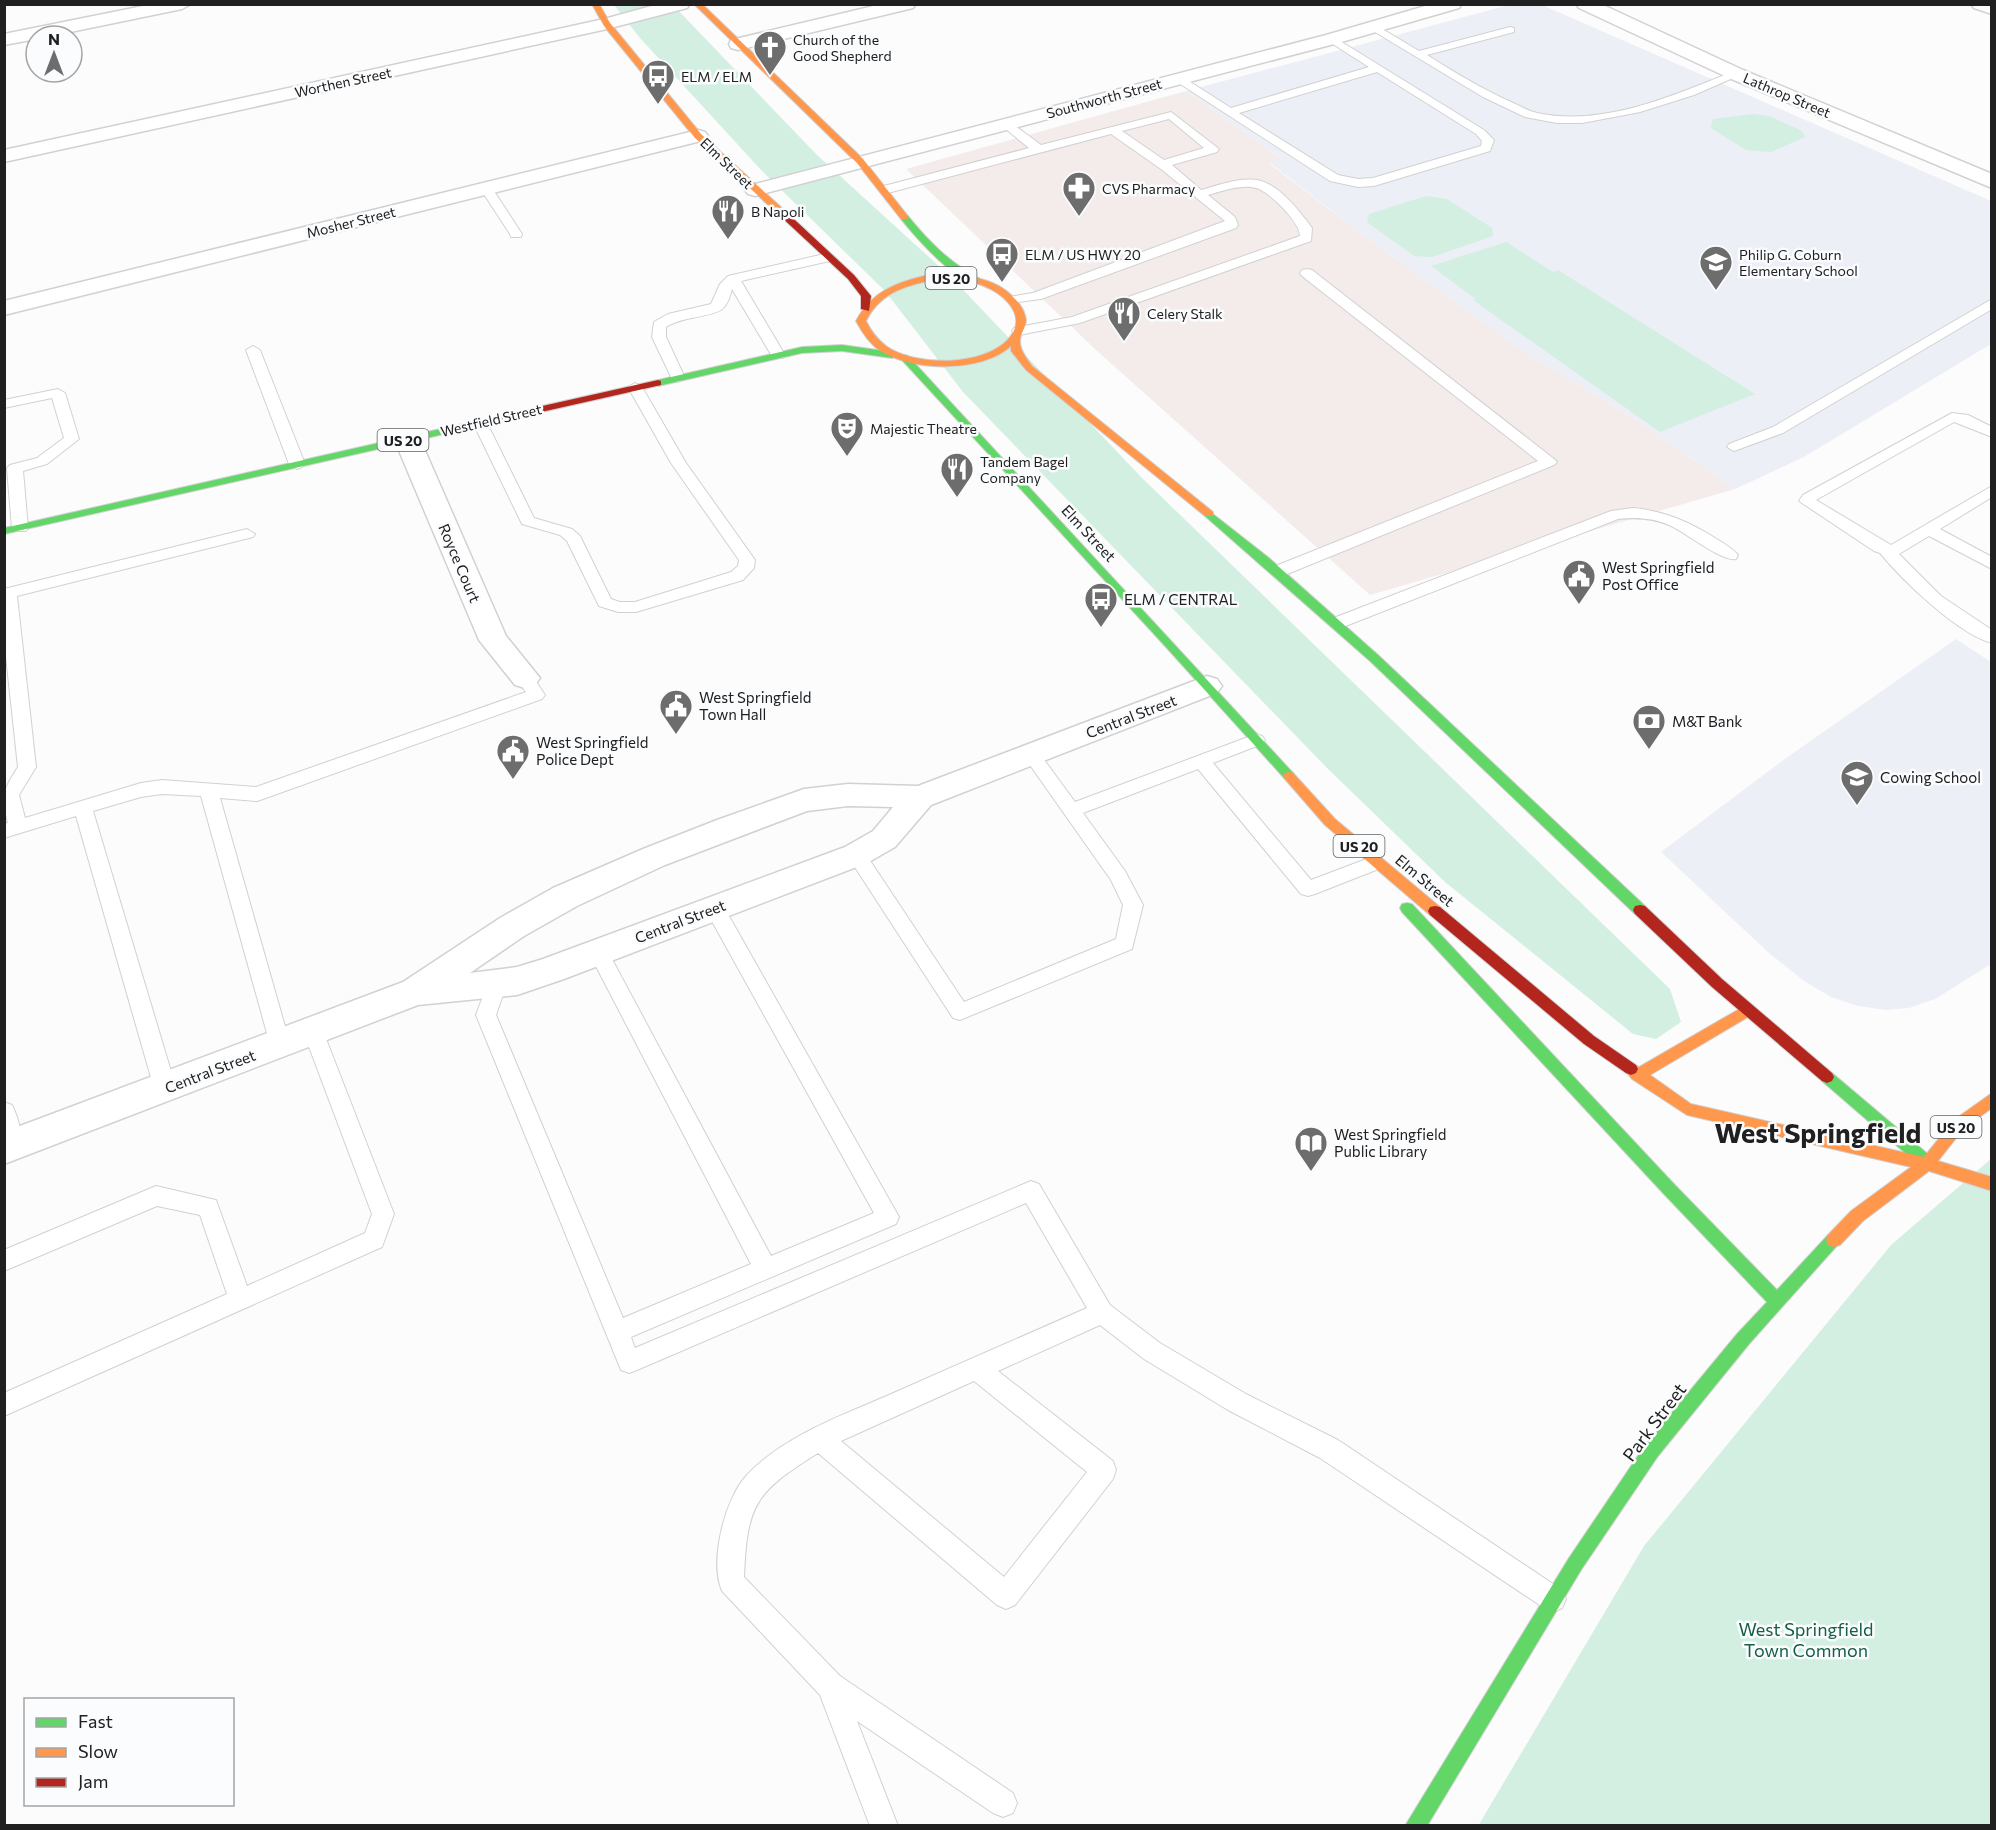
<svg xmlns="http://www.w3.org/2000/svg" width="1996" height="1830" viewBox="0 0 1996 1830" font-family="Commissioner,sans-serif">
	<rect width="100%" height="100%" fill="#fcfcfd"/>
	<path fill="#f4eceb" d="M1186,91L1283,160L1270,164L1367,238L1525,352L1638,421L1735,489L1370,595L1096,350L906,169Z"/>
	<path fill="#eceff5" d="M1509,5H1542L1991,201V344L1804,457L1735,489L1638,421L1525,352L1367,238L1270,163L1283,160L1186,91Z
		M1956,639L1991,662V964L1935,999L1909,1008L1886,1010L1858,1006L1831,997L1804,981L1769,953L1661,852L1782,761Z"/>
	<path fill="#d2efe2" d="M614,5H673L817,155L952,278L1142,478L1670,989L1681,1022L1656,1039L1633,1034L1445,882L1327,768L963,392L885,291L762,171L640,38Z
		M1753,114L1769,116L1802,131L1805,137L1771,152L1746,150L1711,128L1713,119Z
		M1426,196L1447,199L1492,228L1493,236L1432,257L1414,256L1367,222L1369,214Z
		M1506,242L1553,272L1558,270L1755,394L1660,432L1473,300L1476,299L1431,266Z
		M1991,1159V1825L1478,1826L1644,1546L1891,1245Z"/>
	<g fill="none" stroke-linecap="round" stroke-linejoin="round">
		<defs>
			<path id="lane" d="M1374,24L1419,51L1510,27L1514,28V32L1427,55C1454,72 1482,89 1511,102C1520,106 1528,111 1537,113C1602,127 1673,96 1732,72H1740L1742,74L1694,95L1640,112L1582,123H1557L1525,117L1483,97L1370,29V25Z
				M1332,36L1484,130L1494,140L1490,151L1374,186L1358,187L1330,181L1171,78L1173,76H1181L1231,108L1369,67L1328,41V37ZM1377,72L1476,134L1482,141L1481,146L1373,178L1358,179L1338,175L1239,113Z
				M1171,112L1219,149L1217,152L1172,165L1201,190C1219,185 1243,176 1261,181C1280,186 1301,213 1312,228L1311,241L1080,323L1019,335L1014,334L1012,331L1014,328L1072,317L1300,236C1300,222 1270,192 1256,188C1242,184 1222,191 1208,195L1235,217L1238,225L1236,228L1041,299L1009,303L1007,300L1009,297L1033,293L1225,221L1161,169L1111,134L884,194L878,190L880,187L1029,148L1002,126V122H1010L1041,145ZM1169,119L1204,148L1164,160L1122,131Z
				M486,184L492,188L522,234L521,237H511L510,234L480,188Z
				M829,253L835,257L834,260L741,281L785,355L783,358H773L732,289C730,296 728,305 721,310C707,318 684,316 666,327V337L685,378L678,382L673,381L652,337L654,322L668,314L711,304L720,284L728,276Z
				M1307,269L1312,270L1554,459L1557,462L1554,465L1285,575H1273L1271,571L1273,567L1538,461L1302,276L1300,273L1302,270Z
				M1992,299V309L1783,433L1734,451L1727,447L1729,444L1773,427Z
				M253,346L260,350L305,464L302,467L297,469L289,464L246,350Z
				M635,383L642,387L686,463L755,560L754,568L743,580L636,612H618L599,606L567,541L560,535L522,524L473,423L480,419L487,423L534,518L572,529L580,536L611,599L620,602H635L731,572L738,566L739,560L671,463L628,387Z
				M58,389L65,393L79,439L47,464L23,471L28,528L26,531H14L12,528L7,468L10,465L37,458L64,438L52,398L4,408V400Z
				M1952,413L1968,415L1992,427V437L1954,422L1816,500L1891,545L1992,486V497L1940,529L1992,557V569L1929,536L1899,554L1941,596L1992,630V643C1958,634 1902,580 1880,553L1874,551L1799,501L1803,495Z
				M1633,508C1666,511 1692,523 1720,541C1726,545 1733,549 1738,555L1736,559C1721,562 1686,532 1669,525C1653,518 1636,517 1618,519L1343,627H1331L1329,623L1331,619L1611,511Z
				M247,529L255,534L253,537L17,596L36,767L19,795L25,818L141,783L162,780L256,787L526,692L516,678L519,674H531L545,695L542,699L263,799L257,801L220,798L290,1044L287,1050L280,1052L273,1050L270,1044L201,796L162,794L141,797L93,811L176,1088L172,1094L165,1097L158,1094L154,1088L76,816L4,838V824L8,823C1,794 3,791 18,767L4,638V589Z
				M1256,734L1262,736L1265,740L1262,744L1213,763L1311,880L1369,858L1376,860L1379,865L1376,870L1315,894L1308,896L1301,894L1198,769L1083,813L1125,871L1143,905L1132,949L960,1020L953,1018L847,855L849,850L856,848L863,850L964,1002L1116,939L1123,905L1111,880L1025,758L1022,754L1025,750L1031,748L1037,750L1075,802Z
				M714,900L721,902L899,1217L896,1224L631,1337L635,1348L1031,1181L1039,1184L1110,1305L1160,1343L1246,1394L1338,1440L1562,1590L1566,1599L1562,1608L1553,1612L1544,1608L1320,1458L1228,1410L1144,1359L1100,1325L998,1371L1113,1461L1116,1470L1113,1479L1015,1605L1006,1609L997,1605L818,1453C756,1492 747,1503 744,1577L840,1676L1013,1793L1017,1803L1013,1813L1003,1817L993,1813L857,1721L898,1826H870L820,1695L722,1591C709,1561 725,1498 747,1475C787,1433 847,1414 898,1391C961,1363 1024,1336 1087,1308L1026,1203L637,1370L629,1373L621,1370L476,1015L490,977L497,975L504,977L507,983L496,1015L623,1318L751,1264L589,953L592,948L599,945L606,948L771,1256L874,1213L704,907L707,902ZM974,1381L1087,1472L1004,1577L841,1441Z
				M313,1023L320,1025L323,1031L394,1214L382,1247L4,1416V1393L227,1294L200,1215L157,1206L4,1271V1250L156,1186L216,1200L247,1286L365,1233L372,1214L303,1031L306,1025Z
				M4,1102L12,1105C18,1117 25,1140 19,1153L11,1155L4,1153Z"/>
			<path id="street" d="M153,4H191L182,9L51,36H36V39L4,45V34Z
				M659,4H690L687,8L607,29L4,162V150L604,19Z
				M882,4H916L913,8L738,50L731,48L729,44L731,40Z
				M1432,4H1462L1459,8L1338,43L762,194L755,196L748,194L745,190L748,186L1326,35Z
				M1576,4H1601L1743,70L1992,174V188L1729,78L1579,8Z
				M1971,4H1992V14L1974,8Z
				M698,130L705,132L708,136L705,140L4,315V301Z
				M407,431L416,434L420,439L506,636L540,678L535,685L525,688L515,685L479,640L394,439L398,434Z
				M1207,676L1217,679L1222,686L1217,693L931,805L895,847L867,863L564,979L517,995L418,1005L4,1164V1132L403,982L500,918L553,888L643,849L717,820L804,789L848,784L918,786ZM848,806L893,807L873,831L845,847L543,959L517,967L470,973L524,936L577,906L665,865L807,811Z"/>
			<path id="fast" d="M901,215H907C929,242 950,263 980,279V283C956,285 915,236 901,219Z
				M842,345L892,352L897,355L892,358L842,351L802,353L658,386L653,383L658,380L802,347Z
				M905,355L908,356L1293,773L1295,776L1293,779H1285L1166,647L902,360V356Z
				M493,417L497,418V422L4,534V528Z
				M1209,511L1269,558L1378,655L1645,906L1647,910L1645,914H1635L1370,661L1205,516L1204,514Z
				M1407,903L1412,904L1673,1183L1777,1290L1828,1235L1834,1233L1840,1235L1842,1240L1749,1344L1658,1456L1581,1570L1427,1826H1405L1569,1558L1646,1444L1737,1334L1767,1302L1663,1193L1402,912L1400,908L1402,904Z
				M1827,1071L1832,1073L1929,1155L1932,1160L1929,1165L1924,1167L1919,1165L1822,1081L1820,1077L1822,1073Z"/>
			<path id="slow" d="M592,4H599L610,23L701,134L783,209V213H777L695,138L604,26Z
				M694,4H702L863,159L907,215V219H901L857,163Z
				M928,275C959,275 993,274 1015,299C1020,304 1025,312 1026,320C1026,324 1024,329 1022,333C1016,346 1025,356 1032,366L1213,512V516H1205L1026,370L1011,351V346C982,373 911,372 879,350C869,343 862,332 856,321C872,291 897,282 928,275ZM928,281C943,281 959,280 974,283C996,287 1030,312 1010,337C986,367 915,367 886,346C877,339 871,331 866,321C879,295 901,287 928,281Z
				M1289,772L1293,773L1335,819L1440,907L1442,911L1440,915H1430L1325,825L1285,779L1283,776L1285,773Z
				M1748,1004L1753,1006L1755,1010L1753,1014L1650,1075L1691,1104L1924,1157L1954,1120L1992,1093V1108L1964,1128L1938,1161L1992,1177V1191L1929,1171L1863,1221L1840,1245L1834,1247L1828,1245L1826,1240L1828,1235L1851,1211L1911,1167L1687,1115L1632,1079L1624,1069L1626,1065L1631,1063L1639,1067Z"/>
			<path id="jam" d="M777,209H783L854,275L871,296L869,311L861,309V296L848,279L777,213Z
				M658,380L661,381V385L493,423L488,420L493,417Z
				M1640,905L1645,906L1722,979L1832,1073L1834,1077L1832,1081L1827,1083L1822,1081L1712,987L1635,914L1633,910L1635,906Z
				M1435,906L1440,907L1594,1036L1636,1065L1638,1069L1636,1073L1631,1075L1626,1073L1584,1044L1430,915L1428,911L1430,907Z"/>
		</defs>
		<use href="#lane" stroke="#d1d1d2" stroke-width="2"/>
		<use href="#street" stroke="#d1d1d2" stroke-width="3"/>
		<use href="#fast" stroke="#d1d1d2" stroke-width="2"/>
		<use href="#slow" stroke="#d1d1d2" stroke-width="2"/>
		<use href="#jam" stroke="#d1d1d2" stroke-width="2"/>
		<use href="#lane" fill="#fff" fill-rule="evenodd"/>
		<use href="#street" fill="#fff" fill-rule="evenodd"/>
		<use href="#fast" fill="#63d668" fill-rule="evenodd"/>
		<use href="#slow" fill="#ff974d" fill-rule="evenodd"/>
		<use href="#jam" fill="#b3261e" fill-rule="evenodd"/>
	</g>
	<defs>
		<symbol id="church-pin" viewBox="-11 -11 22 30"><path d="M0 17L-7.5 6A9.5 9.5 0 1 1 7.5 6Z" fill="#6d6d6e" stroke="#fbfcfe"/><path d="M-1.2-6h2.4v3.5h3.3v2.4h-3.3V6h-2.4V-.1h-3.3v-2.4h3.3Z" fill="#fff"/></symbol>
		<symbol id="bus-pin" viewBox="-11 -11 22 30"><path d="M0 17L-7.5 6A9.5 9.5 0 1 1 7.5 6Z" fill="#6d6d6e" stroke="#fbfcfe"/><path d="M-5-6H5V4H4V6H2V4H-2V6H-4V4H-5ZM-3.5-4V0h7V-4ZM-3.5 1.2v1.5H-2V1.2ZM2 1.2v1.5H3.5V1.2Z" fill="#fff"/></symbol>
		<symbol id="pharmacy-pin" viewBox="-11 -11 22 30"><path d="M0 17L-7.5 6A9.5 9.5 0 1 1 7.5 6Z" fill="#6d6d6e" stroke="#fbfcfe"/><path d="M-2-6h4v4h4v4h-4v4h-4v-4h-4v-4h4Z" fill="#fff"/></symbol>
		<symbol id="restaurant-pin" viewBox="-11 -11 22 30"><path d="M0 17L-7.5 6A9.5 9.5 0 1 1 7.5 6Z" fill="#6d6d6e" stroke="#fbfcfe"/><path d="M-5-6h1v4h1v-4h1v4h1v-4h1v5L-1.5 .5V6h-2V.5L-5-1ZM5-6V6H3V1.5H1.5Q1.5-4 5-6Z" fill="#fff"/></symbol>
		<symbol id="school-pin" viewBox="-11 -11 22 30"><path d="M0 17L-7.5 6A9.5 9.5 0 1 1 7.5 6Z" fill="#6d6d6e" stroke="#fbfcfe"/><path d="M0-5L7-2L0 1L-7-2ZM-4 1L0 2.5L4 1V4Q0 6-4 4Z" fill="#fff"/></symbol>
		<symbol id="theatre-pin" viewBox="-11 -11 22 30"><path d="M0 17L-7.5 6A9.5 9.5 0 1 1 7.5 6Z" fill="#6d6d6e" stroke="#fbfcfe"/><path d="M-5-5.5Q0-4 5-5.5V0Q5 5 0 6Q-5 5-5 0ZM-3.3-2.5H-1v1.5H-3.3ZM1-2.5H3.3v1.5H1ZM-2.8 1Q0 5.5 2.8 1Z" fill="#fff"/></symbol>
		<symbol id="civic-pin" viewBox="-11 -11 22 30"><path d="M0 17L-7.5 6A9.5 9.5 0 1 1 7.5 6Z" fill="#6d6d6e" stroke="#fbfcfe"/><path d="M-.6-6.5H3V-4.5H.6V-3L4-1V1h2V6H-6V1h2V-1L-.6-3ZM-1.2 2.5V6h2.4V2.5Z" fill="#fff"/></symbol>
		<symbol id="bank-pin" viewBox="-11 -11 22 30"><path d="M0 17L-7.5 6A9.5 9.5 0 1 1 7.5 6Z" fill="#6d6d6e" stroke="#fbfcfe"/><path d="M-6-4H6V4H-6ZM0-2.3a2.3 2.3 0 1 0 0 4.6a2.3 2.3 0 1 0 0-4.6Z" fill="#fff"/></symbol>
		<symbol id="library-pin" viewBox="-11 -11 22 30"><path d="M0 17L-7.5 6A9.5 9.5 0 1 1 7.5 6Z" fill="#6d6d6e" stroke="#fbfcfe"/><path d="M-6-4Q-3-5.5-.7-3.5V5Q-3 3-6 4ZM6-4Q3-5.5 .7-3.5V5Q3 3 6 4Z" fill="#fff"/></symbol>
	</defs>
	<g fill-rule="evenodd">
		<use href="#church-pin" x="751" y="28" width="38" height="52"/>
		<use href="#bus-pin" x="639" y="57" width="38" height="52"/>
		<use href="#pharmacy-pin" x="1060" y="169" width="38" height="52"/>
		<use href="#restaurant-pin" x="709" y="192" width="38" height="52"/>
		<use href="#bus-pin" x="983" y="235" width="38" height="52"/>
		<use href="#school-pin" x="1697" y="243" width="38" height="52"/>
		<use href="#restaurant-pin" x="1105" y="294" width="38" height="52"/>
		<use href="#theatre-pin" x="828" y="409" width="38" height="52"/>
		<use href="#restaurant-pin" x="938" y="450" width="38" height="52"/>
		<use href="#civic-pin" x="1560" y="557" width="38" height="52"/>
		<use href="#bus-pin" x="1082" y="580" width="38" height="52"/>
		<use href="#civic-pin" x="657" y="687" width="38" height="52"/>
		<use href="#bank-pin" x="1630" y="702" width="38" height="52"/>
		<use href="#civic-pin" x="494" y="732" width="38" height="52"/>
		<use href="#school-pin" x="1838" y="758" width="38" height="52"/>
		<use href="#library-pin" x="1292" y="1124" width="38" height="52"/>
	</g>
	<g text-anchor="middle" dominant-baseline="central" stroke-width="5" stroke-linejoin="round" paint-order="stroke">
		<g font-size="14" fill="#202021" stroke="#fbfcfe" text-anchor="start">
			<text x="793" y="39">Church of the<tspan x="793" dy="16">Good Shepherd</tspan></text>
			<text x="681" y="76">ELM / ELM</text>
			<text x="1102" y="188">CVS Pharmacy</text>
			<text x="751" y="211">B Napoli</text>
			<text x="1025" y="254">ELM / US HWY 20</text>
			<text x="1739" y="254">Philip G. Coburn<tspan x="1739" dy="16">Elementary School</tspan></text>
			<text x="1147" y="313">Celery Stalk</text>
			<text x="870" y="428">Majestic Theatre</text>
			<text x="980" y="461">Tandem Bagel<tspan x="980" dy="16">Company</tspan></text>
		</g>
		<g font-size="14" fill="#202021" stroke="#fbfcfe">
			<text transform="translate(343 82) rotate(-12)">Worthen Street</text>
			<text transform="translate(1787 95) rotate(23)">Lathrop Street</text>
			<text transform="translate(1104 98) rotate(-15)">Southworth Street</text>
			<text transform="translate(727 163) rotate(44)">Elm Street</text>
			<text transform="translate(351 222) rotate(-14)">Mosher Street</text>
			<text transform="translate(491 420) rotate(-13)">Westfield Street</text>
		</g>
		<g fill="#fbfcfe" stroke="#626263" stroke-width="1.5">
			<rect x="925.5" y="267" width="51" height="22" rx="4.5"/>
			<rect x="377.5" y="429" width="51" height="22" rx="4.5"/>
			<rect x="1333.5" y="835" width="51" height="22" rx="4.5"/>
			<rect x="1930.5" y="1116" width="51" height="22" rx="4.5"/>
		</g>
		<g font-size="14" font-weight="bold" fill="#202021">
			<text x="951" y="278">US 20</text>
			<text x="403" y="440">US 20</text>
			<text x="1359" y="846">US 20</text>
			<text x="1956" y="1127">US 20</text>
		</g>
		<g font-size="15" fill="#202021" stroke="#fbfcfe">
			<text transform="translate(1089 533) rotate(47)">Elm Street</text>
			<text transform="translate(460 563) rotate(67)">Royce Court</text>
			<text transform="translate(1131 716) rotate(-21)">Central Street</text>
			<text transform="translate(1425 880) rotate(40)">Elm Street</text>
			<text transform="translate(680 921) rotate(-21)">Central Street</text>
			<text transform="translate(210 1071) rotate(-21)">Central Street</text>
		</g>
		<g font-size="15" fill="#202021" stroke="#fbfcfe" text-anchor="start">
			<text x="1602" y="567">West Springfield<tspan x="1602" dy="17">Post Office</tspan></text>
			<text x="1124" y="599">ELM / CENTRAL</text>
			<text x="699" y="697">West Springfield<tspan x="699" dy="17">Town Hall</tspan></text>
			<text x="1672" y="721">M&amp;T Bank</text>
			<text x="536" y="742">West Springfield<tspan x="536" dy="17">Police Dept</tspan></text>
			<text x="1880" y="777">Cowing School</text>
			<text x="1334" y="1134">West Springfield<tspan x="1334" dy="17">Public Library</tspan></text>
		</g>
		<g font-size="18" fill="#202021" stroke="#fbfcfe">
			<text transform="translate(1654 1422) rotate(-53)">Park Street</text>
		</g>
		<g font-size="18" fill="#145e44" stroke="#fbfcfe">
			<text x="1806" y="1629">West Springfield<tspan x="1806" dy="21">Town Common</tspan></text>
		</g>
		<g font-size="27" font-weight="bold" fill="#202021" stroke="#fbfcfe">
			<text x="1818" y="1132">West Springfield</text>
		</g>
	</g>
	<rect width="1996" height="1830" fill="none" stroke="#202021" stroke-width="12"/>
	<rect x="24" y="1698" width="210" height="108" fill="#fbfcfe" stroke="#a3a4a6" stroke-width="1.5"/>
	<rect x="36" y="1718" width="30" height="9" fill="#63d668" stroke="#a3a4a6" stroke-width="1.5"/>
	<text x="78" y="1728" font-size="18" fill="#202021">Fast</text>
	<rect x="36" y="1748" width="30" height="9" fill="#ff974d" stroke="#a3a4a6" stroke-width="1.5"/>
	<text x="78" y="1758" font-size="18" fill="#202021">Slow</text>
	<rect x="36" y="1778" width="30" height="9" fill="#b3261e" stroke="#a3a4a6" stroke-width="1.5"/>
	<text x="78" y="1788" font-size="18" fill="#202021">Jam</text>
	<g transform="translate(54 54)"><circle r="28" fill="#fbfcfe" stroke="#a3a4a6" stroke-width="1.5"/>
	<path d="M0-4.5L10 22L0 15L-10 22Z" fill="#6d6d6e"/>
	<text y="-9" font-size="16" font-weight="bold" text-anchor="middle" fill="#202021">N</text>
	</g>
</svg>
